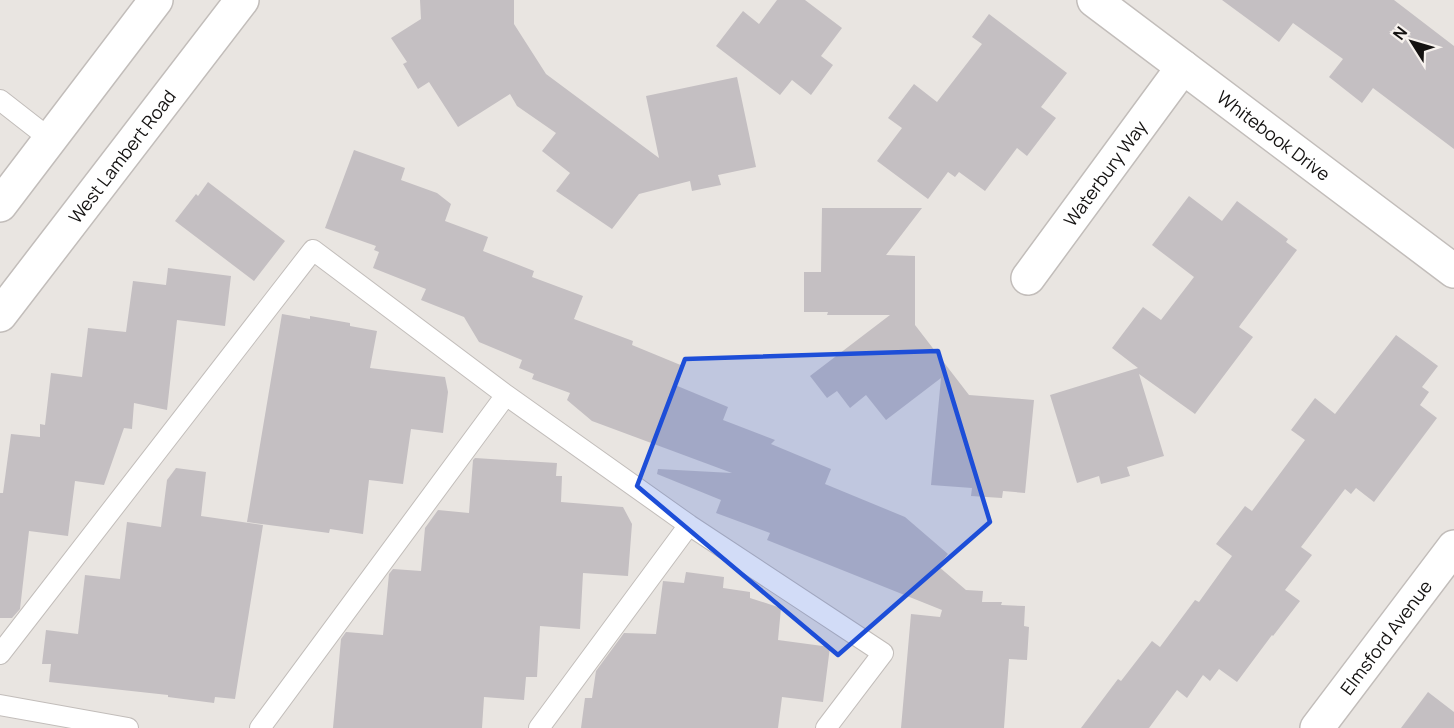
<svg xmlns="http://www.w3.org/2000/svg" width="1454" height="728" viewBox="0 0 1454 728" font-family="Manrope,sans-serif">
	<rect width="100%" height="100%" fill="#e9e5e1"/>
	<path fill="#c4bfc2" d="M420,0H514V24L546,74L659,158L646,96L737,77L756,167L718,175L721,185L692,191L690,181L639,194L612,229L556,191L570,173L542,151L556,133L517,106L510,94L458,127L429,82L418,89L403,64L407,62L391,38L421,19Z
		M777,0H805L842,28L821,56L833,65L811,95L792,80L780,95L716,46L743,11L759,24Z
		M1222,0H1394L1454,46V149L1373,88L1362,103L1329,77L1343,59L1293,23L1279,42Z
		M989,14L1067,73L1041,107L1056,118L1027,156L1017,148L985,191L959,172L955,177L948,172L928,199L877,161L902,128L888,118L914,84L937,102L982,44L972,37Z
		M354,150L405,168L401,180L437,193L451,204L445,221L488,237L483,251L534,271L532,277L583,296L574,319L633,341L632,345L683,366L675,385L728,407L723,420L775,440L771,444L831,469L825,484L905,517L948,554L938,566L966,590L983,591L982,602H1002L1001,605L1025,606L1024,626L1029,627L1027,660L1009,659L1004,728H901L911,614L940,617L942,610L767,540L770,533L716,513L721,500L657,474L658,469L732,473L592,421L567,400L570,393L532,379L534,374L519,368L522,360L479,342L464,317L421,300L426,289L373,268L379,252L374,250L376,246L325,228Z
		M208,182L285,241L254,281L175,221L196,194L198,196Z
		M1189,196L1222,221L1237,201L1288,239L1286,242L1297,250L1241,324L1239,327L1253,337L1195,414L1139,374L1164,456L1127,467L1130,476L1101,484L1099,476L1077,483L1050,395L1138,368L1112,348L1143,307L1161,320L1194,277L1152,245Z
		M822,208H922L886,255L915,256V325L969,395L1034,400L1025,493L1003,491L1002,498L971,496L972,488L931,485L941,378L886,420L866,395L850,408L837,391L827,398L810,376L890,315H827L828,312H804V272H821Z
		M168,268L231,276L225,326L177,320L167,410L134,403L132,429L124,428L104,485L75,481L68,536L29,531L20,609L12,618H0V493H3L11,434L40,437V424L45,425L51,373L82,377L88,328L126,332L133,281L166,285Z
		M282,314L310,319V316L350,323V326L377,331L370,368L445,377L448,392L443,433L411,429L403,484L369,480L363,534L330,529L329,533L247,522Z
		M1396,335L1438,366L1422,387L1429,392L1420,405L1437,418L1374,502L1356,488L1351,494L1345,489L1301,547L1312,555L1285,590L1300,601L1273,636L1272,635L1237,682L1219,669L1210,681L1203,675L1187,698L1177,690L1149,728H1081L1118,679L1121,681L1152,641L1160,647L1195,600L1199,602L1232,556L1216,544L1245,506L1252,511L1305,440L1291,430L1315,398L1335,414Z
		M475,458L557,463L556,476H562L561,502L623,507L632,524L628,576L583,573L580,629L540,626L537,677H526L524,700L484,697L482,728H333L341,639L346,632L383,635L389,574L393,569L421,571L425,528L438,510L469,513L473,460Z
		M176,468L206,472L201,516L263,525L235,699L215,697L214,703L168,697V695L49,682L51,664H42L46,630L78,634L85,575L120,579L127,522L161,527L167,480Z
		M686,572L724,577L723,588L750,592V598L781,608L778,640L830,647L823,702L782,697L778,728H581L585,698H592L596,671L624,633L656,634L663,581L684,583Z
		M1428,692L1454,712V728H1401Z"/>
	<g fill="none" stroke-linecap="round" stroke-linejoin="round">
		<defs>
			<path id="service" d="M0,100L50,139
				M0,654L313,250L506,395L689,525L883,653L826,728
				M0,705L128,728
				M260,728L506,395
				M539,728L689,525"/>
			<g id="minor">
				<path id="s1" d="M1094,0L1454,271"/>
				<path id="s2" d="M1028,278L1183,67"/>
				<path id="s3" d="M1317,728L1454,547"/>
			</g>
			<g id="secondary">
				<path d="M0,205L156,0"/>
				<path id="s4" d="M0,315L242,0"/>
			</g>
		</defs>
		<use href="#service" stroke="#c2bdba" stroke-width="22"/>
		<use href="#minor" stroke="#c2bdba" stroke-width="36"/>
		<use href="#secondary" stroke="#c2bdba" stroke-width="36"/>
		<use href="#service" stroke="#fff" stroke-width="20"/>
		<use href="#minor" stroke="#fff" stroke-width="33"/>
		<use href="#secondary" stroke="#fff" stroke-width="33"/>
	</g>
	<path fill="#1d4ed8" fill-opacity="0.2" stroke="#1d4ed8" stroke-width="4.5" stroke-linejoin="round" d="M938,351L990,522L838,655L637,486L685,359Z"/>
	<g text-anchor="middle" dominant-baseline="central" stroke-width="5" stroke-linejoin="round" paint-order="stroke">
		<g font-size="18" fill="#141211" stroke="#f7f2ee">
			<text stroke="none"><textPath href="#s1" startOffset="225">Whitebook Drive</textPath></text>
			<text stroke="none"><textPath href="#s4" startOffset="200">West Lambert Road</textPath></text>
			<text stroke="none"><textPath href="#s2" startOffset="130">Waterbury Way</textPath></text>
			<text stroke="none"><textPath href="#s3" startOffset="114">Elmsford Avenue</textPath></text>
		</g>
	</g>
	<g transform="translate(1412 42) rotate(307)" stroke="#f7f2ee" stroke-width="4.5" paint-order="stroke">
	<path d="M0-4.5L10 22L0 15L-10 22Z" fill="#141211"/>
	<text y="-9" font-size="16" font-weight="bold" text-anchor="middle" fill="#141211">N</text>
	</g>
</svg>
